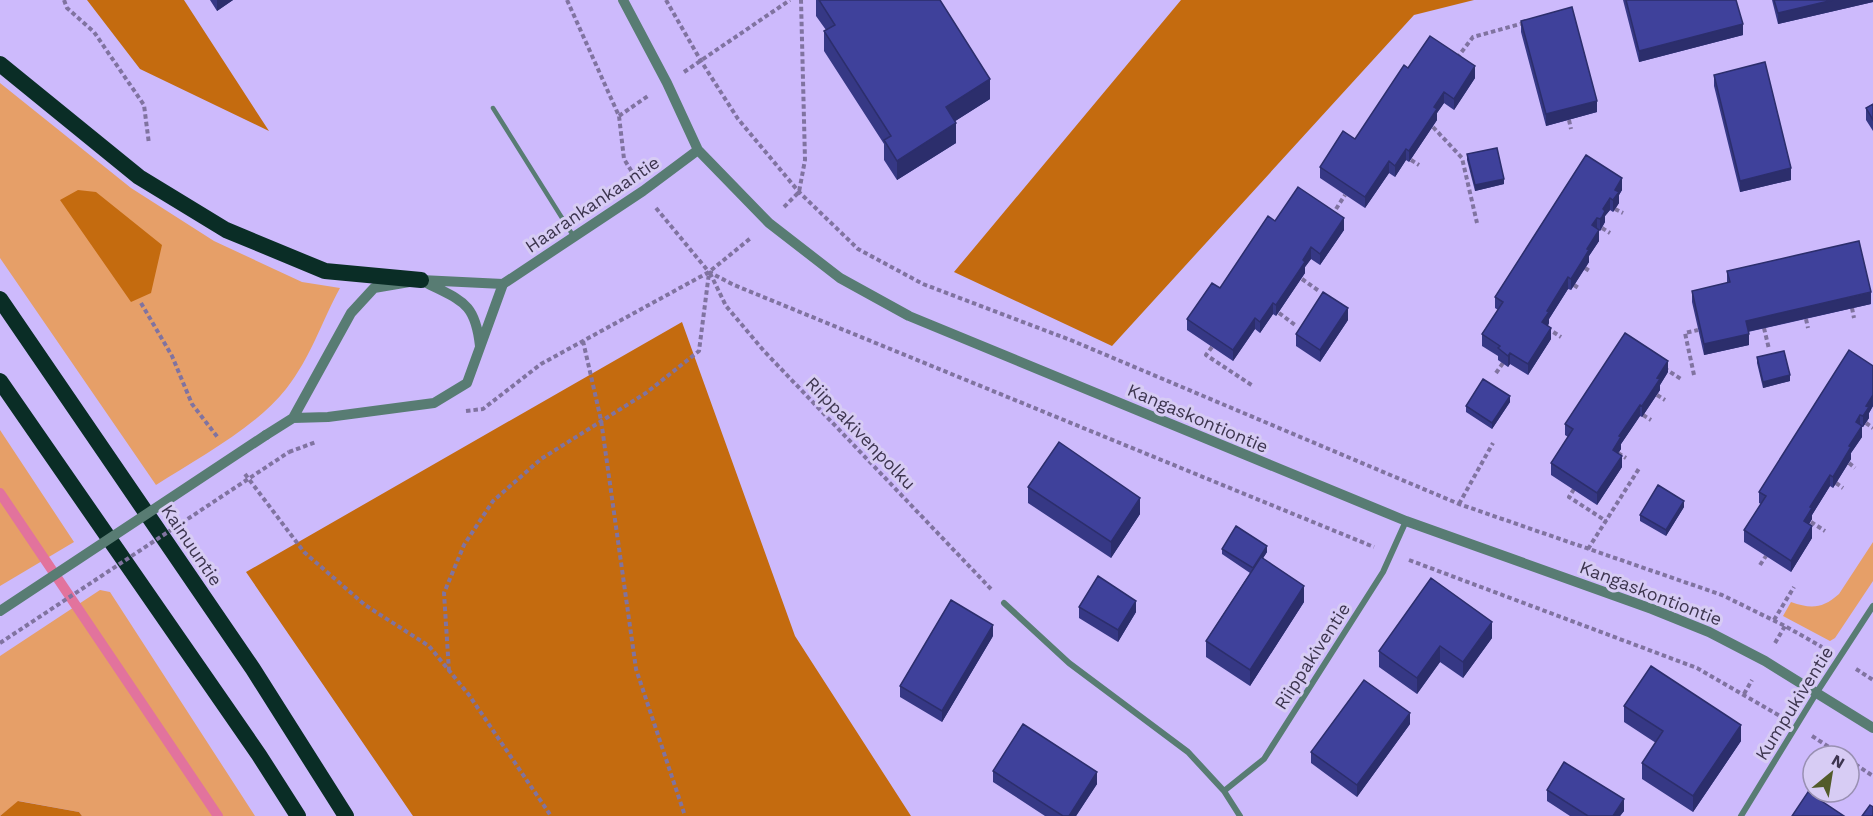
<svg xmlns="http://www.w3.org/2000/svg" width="1873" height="816" viewBox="0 0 1873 816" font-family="'Work Sans',sans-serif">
	<rect width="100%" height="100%" fill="#cdbafc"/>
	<path fill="#e69f68" d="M0,83L131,188L214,241L302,282L340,288C321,323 311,357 286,389C255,428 198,458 156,485L0,258Z
		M0,430L74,542L0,586Z
		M1873,542V581L1835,638L1830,641L1783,616L1791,602C1811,609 1822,609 1839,594Z
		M100,590L110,592L255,816H82L79,812L19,801L0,816V656Z"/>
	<path fill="#c46b0f" d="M87,0H184L269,131L140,69Z
		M1181,0H1474L1414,15L1112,346L954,272Z
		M78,190L96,192L162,245L151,293L131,302L60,200Z
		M682,322L795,636L911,816H413L246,572Z
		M18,801L79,812L82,816H0Z"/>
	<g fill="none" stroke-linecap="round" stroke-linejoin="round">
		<path stroke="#e2739d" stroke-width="10" d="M0,493L218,816"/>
		<path stroke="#8073a0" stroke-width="4" stroke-dasharray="4.5 3" stroke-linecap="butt" d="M64,0L67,8L94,32L144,105L149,144
			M567,0L619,116L624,159L632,172
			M666,0L701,61L738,119L799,192L858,249L923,284L1073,341L1459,504L1722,595L1785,626L1822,647
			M1457,58L1473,37L1524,23
			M684,72L790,0
			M619,116L648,96
			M1569,120L1571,129
			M1433,127L1462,158L1477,223
			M1411,160L1419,165
			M784,207L799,192L805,160L801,0
			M656,208L709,272L734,285L1374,547
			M1336,209L1345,195
			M1615,209L1623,213
			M1602,228L1610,233
			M1585,268L1591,272
			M710,273L726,306L764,351L991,589
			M1302,279L1319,291
			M1574,285L1580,289
			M141,303L172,356L192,404L219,439
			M1852,308L1854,318
			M1279,313L1295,325
			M1806,319L1808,328
			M1547,328L1561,337
			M1764,328L1769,349
			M583,341L601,420L636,669L685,816
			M1212,347L1206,355L1253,386
			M1664,368L1681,379
			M1496,373L1503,363
			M1694,375L1685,333L1698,330
			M1657,395L1665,400
			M466,411L483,409L541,364L709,272L752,237
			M1643,415L1651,420
			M1866,423L1873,428
			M289,452L316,442
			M1618,453L1626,458
			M1849,463L1855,468
			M245,474L304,552L365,605L429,646L469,695L551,816
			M1836,483L1843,488
			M1574,489L1569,497L1606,521
			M1459,504L1493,443
			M1811,522L1825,531
			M1588,549L1640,467
			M1409,560L1697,668L1780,716
			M1760,565L1766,556
			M1774,620L1794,587
			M1775,643L1785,626
			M1856,669L1873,680
			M449,671L444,593L464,545L493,501L541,459L646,393L699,351L709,273
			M1744,694L1752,680
			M1812,736L1843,756
			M1849,760L1873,776"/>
		<path stroke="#587c73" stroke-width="4.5" d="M493,108L574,237"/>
		<path stroke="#587c73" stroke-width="6" d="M1004,603L1069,663L1188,752L1224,791L1240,816
			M1224,791L1264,759L1383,572L1406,521
			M1741,816L1817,692L1873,606"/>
		<path stroke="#587c73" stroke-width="10" d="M623,0L667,83L698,150L769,223L840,278L909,316L1406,521L1652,609L1709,632L1765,661L1873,728
			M425,282C461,301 475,301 480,346
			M293,418L328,417L434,403L467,383L503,284
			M266,435L293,418L351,313L374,288L421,280L503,284L643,191L698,150"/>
		<path stroke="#0a2d26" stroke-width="16" d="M0,64L139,177L226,230L325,271L421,280
			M0,299L253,669L346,816
			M0,381L259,755L298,816"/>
		<path stroke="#8073a0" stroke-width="4" stroke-dasharray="4.5 3" stroke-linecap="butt" d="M0,643L289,452"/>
		<path stroke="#587c73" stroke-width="10" d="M0,611L266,435"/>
	</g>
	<path fill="#363885" d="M210,0H233L217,11Z
		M816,0H940L990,99L955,121L956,143L897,180L884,160V144L824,51V31L826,30L816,16Z
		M1623,0H1736L1743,35L1639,62Z
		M1772,0H1873V2L1778,24Z
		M1521,21L1597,112L1546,126L1521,32Z
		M1408,68L1475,78L1454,110L1444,103L1437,113V120L1409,162L1406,160L1395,177L1389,173L1365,208L1320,178V167L1355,139Z
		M1714,75L1791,180L1740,192L1714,86Z
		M1873,104V131L1866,120V108Z
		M1467,154L1504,184L1475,191L1467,160Z
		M1586,155L1622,190L1619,195V203L1613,212L1610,210L1605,216V222L1600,231L1599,230V241L1589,256V262L1571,290L1568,289L1549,319V323L1548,326L1551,339L1528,375L1510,364L1508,367L1498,360V356L1482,346V334L1498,310L1495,308V297Z
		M1275,221L1344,230L1320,265L1311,259L1305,267V273L1276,316L1273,314L1260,333L1255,329L1233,361L1187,330V319L1220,288Z
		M1727,271L1871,304L1748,332L1749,345L1704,355L1692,302V291L1727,283Z
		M1348,320L1320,362L1296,346V334Z
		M1757,357L1790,381L1763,388L1757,363Z
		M1873,366V406L1869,413V418L1863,427H1862V437L1851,453V459L1833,488L1830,486L1812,515V519L1809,524L1812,538L1791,572L1744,542V530L1761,504L1759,503V492Z
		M1668,372L1660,385V390L1642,417L1640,416L1621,444V449L1618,453L1622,467L1597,505L1551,475V463L1568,437L1565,435V424Z
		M1510,402L1492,429L1466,412V406Z
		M1028,487L1140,514L1111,558L1028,503Z
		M1684,507L1666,536L1640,521V515Z
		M1222,549L1267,552L1263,558L1304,602L1250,686L1206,657V641L1250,573L1222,554Z
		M1079,607L1136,612L1118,642L1079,618Z
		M993,636L942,722L900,697V686Z
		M1492,638L1463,678L1440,662L1417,694L1379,667V651Z
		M1624,706L1741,741L1693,812L1642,779V763L1656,743L1624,722Z
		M1410,724L1357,797L1311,763V752Z
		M993,771L1097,784L1076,816H1045L993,782Z
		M1547,790L1624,811L1620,816H1570L1547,801Z"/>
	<path fill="#2c2e6c" d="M217,0H233L217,11Z
		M1833,0H1873V2L1778,24V13Z
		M1743,24V35L1639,62V51Z
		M1475,66V78L1454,110V99Z
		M990,79V99L946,127V107Z
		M1444,92V103L1437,113V120L1409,162V151L1434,107Z
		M1597,101V112L1546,126V114Z
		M956,123V143L897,180V161Z
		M1406,149V160L1395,177V166Z
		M1389,161V173L1365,208V197Z
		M1791,168V180L1740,192V181Z
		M1622,178V190L1619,195V203L1613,212V200L1615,190Z
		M1504,179V184L1475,191V185Z
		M1610,198V210L1605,216V222L1600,231V219L1603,209Z
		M1344,218V230L1320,265V254Z
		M1597,218V229L1592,225Z
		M1599,230V241L1589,256V262L1571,290V279L1587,249Z
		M1311,247V259L1305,267V273L1276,316V305L1303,260Z
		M1568,277V289L1549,319V323L1542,334V322L1547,311Z
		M1871,292V304L1746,332V321Z
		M1273,303V314L1260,333V322Z
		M1348,308V320L1320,362V350Z
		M1255,318V329L1233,361V350Z
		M1551,328V339L1528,375V364Z
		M1749,334V345L1704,355V344Z
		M1510,353V364L1508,367V356Z
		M1668,361V372L1660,385V390L1642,417V406L1657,378Z
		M1790,375V381L1763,388V382Z
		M1873,395V406L1869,413V418L1863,427V416L1866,406Z
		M1510,396V402L1492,429V423Z
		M1640,405V416L1621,444V449L1613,461V450L1619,436Z
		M1860,415V426L1856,422Z
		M1862,426V437L1851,453V459L1833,488V477L1849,446Z
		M1622,456V467L1597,505V493Z
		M1830,475V486L1812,515V519L1804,532V521L1810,507Z
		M1140,498V514L1111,558V542Z
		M1684,501V507L1666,536V530Z
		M1812,526V538L1791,572V561Z
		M1267,546V552L1253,574V568Z
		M1304,586V602L1250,686V670Z
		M1136,601V612L1118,642V630Z
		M1492,622V638L1463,678V662Z
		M993,625V636L942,722V711Z
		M1440,646V662L1417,694V678Z
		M1410,713V724L1357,797V785Z
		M1741,725V741L1693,812V796Z
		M1097,772V784L1076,816H1069Z
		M1624,799V811L1620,816H1613Z"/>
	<path fill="#3f419b" stroke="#2c2e6c" stroke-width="1.5" d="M819,0H940L990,79L946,107L956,123L897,161L884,140L891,136L824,31L835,25Z
		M1626,0H1736L1743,24L1639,51Z
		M1774,0H1833L1778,13Z
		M1572,7L1597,101L1546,114L1521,21Z
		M1430,36L1475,66L1454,99L1444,92L1434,107L1437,109L1409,151L1406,149L1395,166L1389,161L1365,197L1320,167L1343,131L1355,139L1404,65L1408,68Z
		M1765,62L1791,168L1740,181L1714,75Z
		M1873,104V120L1866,108Z
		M1497,148L1504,179L1475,185L1467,154Z
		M1586,155L1622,178L1615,190L1619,192L1613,200L1610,198L1603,209L1605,211L1602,217L1600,219L1597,218L1592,225L1599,230L1587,249L1589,250L1571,279L1568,277L1547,311L1549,312L1542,322L1551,328L1528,364L1510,353L1508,356L1498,348L1500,346L1482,334L1503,302L1495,297Z
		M1298,187L1344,218L1320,254L1311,247L1303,260L1305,262L1276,305L1273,303L1260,322L1255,318L1233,350L1187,319L1212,283L1220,288L1268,216L1275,221Z
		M1859,241L1871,292L1746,321L1749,334L1704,344L1692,291L1730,282L1727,271Z
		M1323,292L1348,308L1320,350L1296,334Z
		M1625,333L1668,361L1657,378L1660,379L1642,406L1640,405L1619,436L1621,437L1613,450L1622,456L1597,493L1551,463L1573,429L1565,424Z
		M1849,350L1873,366V395L1866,406L1869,407L1863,416L1860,415L1856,422L1862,426L1849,446L1851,447L1833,477L1830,475L1810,507L1812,508L1804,521L1812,526L1791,561L1744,530L1766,496L1759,492Z
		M1784,351L1790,375L1763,382L1757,357Z
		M1483,379L1510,396L1492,423L1466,406Z
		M1059,442L1140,498L1111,542L1028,487Z
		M1658,485L1684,501L1666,530L1640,515Z
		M1236,526L1267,546L1253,568L1222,549Z
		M1261,557L1304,586L1250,670L1206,641Z
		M1098,576L1136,601L1118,630L1079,607Z
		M1431,578L1492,622L1463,662L1440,646L1417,678L1379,651Z
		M951,600L993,625L942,711L900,686Z
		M1651,666L1741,725L1693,796L1642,763L1663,731L1624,706Z
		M1364,680L1410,713L1357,785L1311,752Z
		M1023,724L1097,772L1069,816H1063L993,771Z
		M1564,762L1624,799L1613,816H1588L1547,790Z
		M1808,792L1844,816H1792Z
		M1870,805L1873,807V816H1862Z"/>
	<g text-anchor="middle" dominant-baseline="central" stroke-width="6" stroke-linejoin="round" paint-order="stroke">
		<g font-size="18" fill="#3d354f" stroke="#d7ccf4">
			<text transform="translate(592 204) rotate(-34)">Haarankankaantie</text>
			<text transform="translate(1198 418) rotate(23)">Kangaskontiontie</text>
			<text transform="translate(861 433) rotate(46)">Riippakivenpolku</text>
			<text transform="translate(192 545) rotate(56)">Kainuuntie</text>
			<text transform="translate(1651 593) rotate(21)">Kangaskontiontie</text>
			<text transform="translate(1312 656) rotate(-57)">Riippakiventie</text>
			<text transform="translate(1794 703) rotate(-58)">Kumpukiventie</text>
		</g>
	</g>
	<g transform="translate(1831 774) rotate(30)"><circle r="28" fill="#d7ccf4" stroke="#9990b2" stroke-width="1.5"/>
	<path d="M0-4.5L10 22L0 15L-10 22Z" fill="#525b2a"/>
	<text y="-9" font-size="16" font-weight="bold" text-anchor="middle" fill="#3d354f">N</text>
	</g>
</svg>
